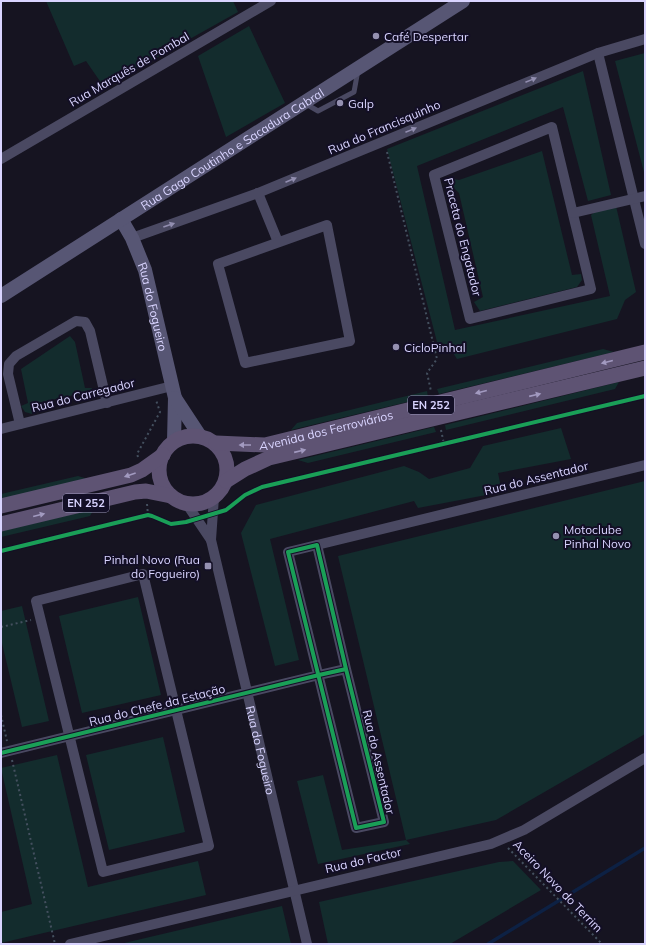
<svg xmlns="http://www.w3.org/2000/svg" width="646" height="945" viewBox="0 0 646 945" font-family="Mulish,sans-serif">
	<rect width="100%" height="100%" fill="#161421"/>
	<path fill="#132c2d" d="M46,1H233L238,12L104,87L86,61L74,66Z
		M249,26L285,103L226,137L198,56Z
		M645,53V176L615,61Z
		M583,71L611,195L588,201L563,107L417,166L455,330L610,296L591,215L596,211L616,206L636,292L625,300L617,319L457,359L448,345L437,342L387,149Z
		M542,151L572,275L581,274L582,280L577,287L480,311L474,302L483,297L459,193L455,189L449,191L447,186L453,179L459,180Z
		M70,336L75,342L85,388H92L89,396L84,400L83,393L33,404L32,414L25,412L21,406L28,403L21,369Z
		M603,349L614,352L439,394L437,389Z
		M619,382L615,389L446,430L445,425Z
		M427,391L428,397L291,430L297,423Z
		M434,427L436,432L308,463L298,460Z
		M561,428L571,459L498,473L502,492L418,508L414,501L270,539L299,660L275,666L241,533L256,505L404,466L419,472L429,479L470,468L483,446Z
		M78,476L88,479L1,500V494Z
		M645,481V734L496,820L406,840L410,844L318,864L297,781L323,775L342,850L406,840L338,556Z
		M94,509L90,516L1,537V531Z
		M138,597L161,695L82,713L59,616Z
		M22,606L49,721L22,727L1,639V611Z
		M163,737L185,832L109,850L86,755Z
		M57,755L88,887L198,861L206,895L1,943V912L32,904L1,768Z
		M513,861L541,890L450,944H328L319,902L499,862Z
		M282,906L291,944H120Z"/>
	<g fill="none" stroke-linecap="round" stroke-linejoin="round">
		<path stroke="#0d2144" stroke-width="3.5" d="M488,944L645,848"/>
		<path stroke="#44505f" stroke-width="2" stroke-dasharray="2 3" stroke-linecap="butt" d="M387,152L437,359L427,373L431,391
			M441,430L444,444
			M138,457L137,454L160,412L156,400
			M147,504L148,515
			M1,627L31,620
			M1,715L7,741
			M12,760L55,944
			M508,848L602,944"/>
		<path stroke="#4a4962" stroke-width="5" d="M306,104L318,111L354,92L358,70"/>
		<g stroke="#4a4962" stroke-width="10">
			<path d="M598,53L645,244"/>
			<path d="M552,127L591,289L470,319L434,175Z"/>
			<path d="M1,159L271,1"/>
			<path d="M258,193L278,242"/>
			<path d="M573,213L645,196"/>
			<path d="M327,225L350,341L245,363L218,264Z"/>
			<path d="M132,238L258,193L598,53L645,39"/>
			<path d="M20,424L8,374L9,364L16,356L76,321L85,322L90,331L107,403"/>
			<path d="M1,429L172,386"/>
			<path id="s1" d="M214,497L211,540L307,944"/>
			<path d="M186,503L211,540"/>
			<path d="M317,545L645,465"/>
			<path d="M143,574L209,846L103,872L36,601Z"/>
			<path d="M1,753L319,675L346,669L317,545L288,552L356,828L384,822L346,669"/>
			<path d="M70,944L491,844L524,830L645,758"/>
		</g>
		<g stroke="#575674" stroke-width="14">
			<path id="s2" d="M121,219L132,238L145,270L175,398L174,441"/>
			<path id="s3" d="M1,296L463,1"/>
			<path d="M175,398L200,436"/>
		</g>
		<g stroke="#5e5373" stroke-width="15">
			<circle cx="193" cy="470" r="34"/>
			<path id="s4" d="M216,443L265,445L645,352"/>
			<path d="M226,481L245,469L269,458L645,368"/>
			<path d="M1,506L131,475L142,470L163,455"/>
			<path d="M1,524L135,492L146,491L171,496"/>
		</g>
		<defs>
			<path id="cycleway" d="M1,551L148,515L152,516L171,524L186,522L226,510L245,495L262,487L645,396
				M1,753L319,675L346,669L317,545L288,552L356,828L384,822L346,669"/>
		</defs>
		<use href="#cycleway" stroke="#130f26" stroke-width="6"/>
		<use href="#cycleway" stroke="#1a9f57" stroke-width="4"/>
	</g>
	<defs><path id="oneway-solid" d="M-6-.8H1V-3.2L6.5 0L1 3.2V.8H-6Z"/></defs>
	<g fill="#928eb0">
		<use href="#oneway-solid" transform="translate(531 80) rotate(-22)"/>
		<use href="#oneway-solid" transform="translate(411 130) rotate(-22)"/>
		<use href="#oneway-solid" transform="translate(291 180) rotate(-23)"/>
		<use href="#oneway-solid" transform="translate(169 225) rotate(-19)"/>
	</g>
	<g fill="#a29ac0">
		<use href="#oneway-solid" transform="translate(607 362) rotate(166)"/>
		<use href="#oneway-solid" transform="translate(481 392) rotate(166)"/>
		<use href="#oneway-solid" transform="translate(535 395) rotate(-13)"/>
		<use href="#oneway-solid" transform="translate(245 445) rotate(-180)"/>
		<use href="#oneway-solid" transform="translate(300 451) rotate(-13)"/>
		<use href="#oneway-solid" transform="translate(130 475) rotate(161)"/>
		<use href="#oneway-solid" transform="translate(39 515) rotate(-14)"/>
	</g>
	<g fill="#9591b1" stroke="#130f26" stroke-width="1.5">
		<circle cx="376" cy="36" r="4"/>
		<circle cx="340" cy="103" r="4"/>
		<circle cx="396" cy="347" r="4"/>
		<circle cx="556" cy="536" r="4"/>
		<rect x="204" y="562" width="8" height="8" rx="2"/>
	</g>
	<g text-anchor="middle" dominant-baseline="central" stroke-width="4" stroke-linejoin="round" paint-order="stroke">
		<g fill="#130f26" stroke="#9e99be" stroke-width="1">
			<rect x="408" y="396" width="46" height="18" rx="3"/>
			<rect x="63" y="494" width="46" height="18" rx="3"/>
		</g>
		<g font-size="11" font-weight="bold" fill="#d9d4ff">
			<text x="431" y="405">EN 252</text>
			<text x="86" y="503">EN 252</text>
		</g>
		<g font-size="12" fill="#d9d4ff" stroke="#130f26" text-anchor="start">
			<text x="384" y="36">Café Despertar</text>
			<text x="348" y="103">Galp</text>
			<text x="404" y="347">CicloPinhal</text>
			<text x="564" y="529">Motoclube<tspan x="564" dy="14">Pinhal Novo</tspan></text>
			<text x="200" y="559" text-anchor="end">Pinhal Novo (Rua<tspan x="200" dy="14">do Fogueiro)</tspan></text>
		</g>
		<g font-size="12" fill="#d9d4ff" stroke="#130f26">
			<text transform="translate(129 69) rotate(-30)">Rua Marquês de Pombal</text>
			<text transform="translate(384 127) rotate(-23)">Rua do Francisquinho</text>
			<text stroke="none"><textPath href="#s3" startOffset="274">Rua Gago Coutinho e Sacadura Cabral</textPath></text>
			<text transform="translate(463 237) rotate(76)">Praceta do Engatador</text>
			<text stroke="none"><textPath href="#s2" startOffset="94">Rua do Fogueiro</textPath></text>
			<text transform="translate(83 395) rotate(-14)">Rua do Carregador</text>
			<text stroke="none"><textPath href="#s4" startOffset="112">Avenida dos Ferroviários</textPath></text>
			<text transform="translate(536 478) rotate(-14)">Rua do Assentador</text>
			<text transform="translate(157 705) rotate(-14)">Rua do Chefe da Estação</text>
			<text stroke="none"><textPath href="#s1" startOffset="259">Rua do Fogueiro</textPath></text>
			<text transform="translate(379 762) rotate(77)">Rua do Assentador</text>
			<text transform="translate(363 860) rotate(-13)">Rua do Factor</text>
			<text transform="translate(558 886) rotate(46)">Aceiro Novo do Terrim</text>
		</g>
	</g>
	<rect width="646" height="945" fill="none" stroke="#d9d4ff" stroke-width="4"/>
</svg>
